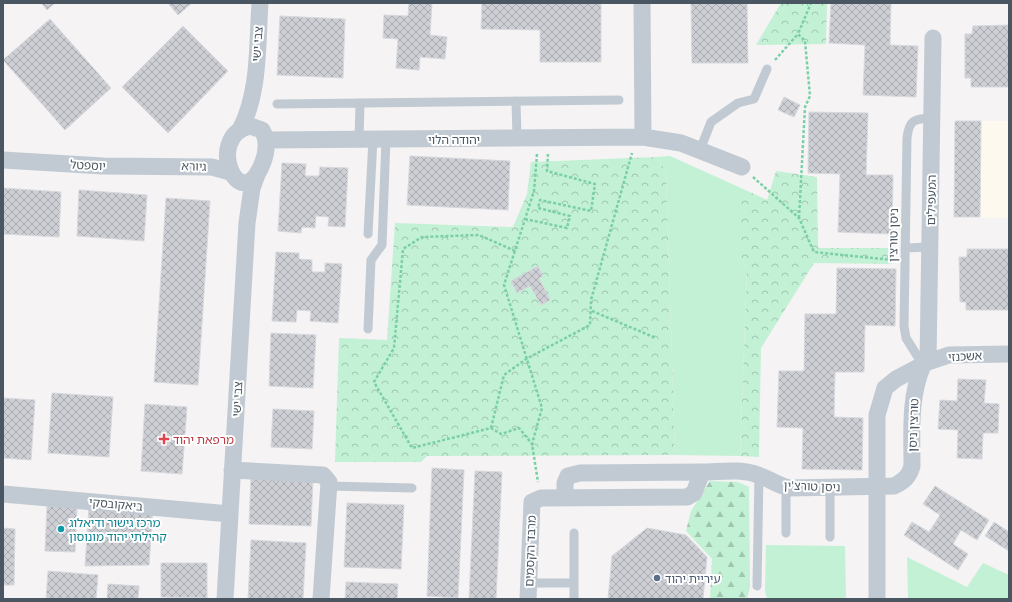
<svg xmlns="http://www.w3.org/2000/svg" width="1012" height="602" viewBox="0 0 1012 602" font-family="'IBM Plex Sans','Noto Sans Hebrew',sans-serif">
	<defs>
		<pattern id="forest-firs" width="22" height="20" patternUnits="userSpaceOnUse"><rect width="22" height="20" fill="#c3f1d5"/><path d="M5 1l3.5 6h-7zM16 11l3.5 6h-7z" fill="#a0c6b0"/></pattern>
		<pattern id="park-crowns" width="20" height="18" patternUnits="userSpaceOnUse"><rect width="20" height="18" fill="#c3f1d5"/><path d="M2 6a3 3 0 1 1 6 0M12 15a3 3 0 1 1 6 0" fill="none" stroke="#a0c6b0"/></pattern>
		<pattern id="building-cross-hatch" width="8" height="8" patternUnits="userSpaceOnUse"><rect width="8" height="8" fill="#cdcfd5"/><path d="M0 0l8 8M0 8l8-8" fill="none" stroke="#a8abb0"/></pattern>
	</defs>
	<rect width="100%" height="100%" fill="#f5f3f3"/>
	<path fill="#fdf9ef" d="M955,121H1009V218L954,217Z"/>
	<path fill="#c3f1d5" d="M670,156L741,188V258L747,269L740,456L675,455L666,171L656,157Z
		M766,545L845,546L846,599H767L765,591Z
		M907,557L967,587L983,563L1009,575V599H908Z"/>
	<path fill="url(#forest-firs)" d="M710,481L738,482L749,487L750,587L747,599H710L712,559L686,531L691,511Z"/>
	<path fill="url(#park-crowns)" d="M781,3H827L826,44L756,45Z
		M656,157L666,171L675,455L427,456L421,462H335L339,338L387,340L395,223L513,227L527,194L531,162Z
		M776,171L817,177L818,248H892V264L814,263L761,348L759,457L740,456L747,269L741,258V188L767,200Z"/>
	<path fill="url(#building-cross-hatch)" stroke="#d7d9de" d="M41,3H55L47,10Z
		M168,3H192L178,15Z
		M409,3H432L430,35L447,37L445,59L420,57L419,70L396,68L398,39L383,38L384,15L408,16Z
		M482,3H601V62H540V30L481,29Z
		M691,3H747L748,63H692Z
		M831,3H891L890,45L918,46L916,97L863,95L865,45L829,43Z
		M280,16L345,19L343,78L277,75Z
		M50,19L111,88L65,130L3,60Z
		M1009,25V87H971V78H965V34H972L973,26Z
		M183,26L228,71L168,133L122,87Z
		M784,97L800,105L794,117L778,110Z
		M809,112L868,113L866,175H893L892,234L838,232L840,174L808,173Z
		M955,121H981L980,217H954Z
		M410,156L510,161L508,210L407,205Z
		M282,163L306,164L305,176H319L320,167L348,168L345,227L328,226L329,217L316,216L315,228L302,227L301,233L278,231Z
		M3,188L61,192L59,237L3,234Z
		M79,190L147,195L144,241L77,236Z
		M166,198L210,201L198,385L154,382Z
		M967,249H1009V310H966V302H960L959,257H967Z
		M276,252L299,253V259L312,260V272H325V263L342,264L338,323L310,321L311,311L297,310L296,322L272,321Z
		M538,266L543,276L539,278L550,300L541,305L530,286L517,293L511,281Z
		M837,268L896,269L895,326L865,325L864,372H835L834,417L863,418L862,470L802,469L803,428L777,427L779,371H804L805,314H836Z
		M271,333L316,335L313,388L269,386Z
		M958,379L986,380L984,403L999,404L998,433H983L982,459L957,458L958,430L938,429L940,400L957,401Z
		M52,393L113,397L109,457L48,453Z
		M3,398L35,400L31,460L3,458Z
		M145,404L187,407L182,474L141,471Z
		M273,409L314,411L312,449L271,447Z
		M432,468L464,470L458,598L427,596Z
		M475,471L502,472L496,599H469Z
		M251,476L313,478L311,526L249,524Z
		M935,486L989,520L977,540L961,530L953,544L968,554L958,570L904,535L912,522L929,532L940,515L923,504Z
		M347,503L404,505L401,569L344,567Z
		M47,506L77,508L75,552L45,551Z
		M89,507L153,510L149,565L85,566Z
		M994,522L1009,532V551L985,536Z
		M3,528L15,529L14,585H3Z
		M647,528L686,535L707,557L703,599H608L612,556Z
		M251,540L306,543L303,599H248Z
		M161,563H207V598L161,597Z
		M48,571L98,575L96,599H46Z
		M346,582L398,584L397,599H345Z
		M108,584L139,586L138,599H107Z"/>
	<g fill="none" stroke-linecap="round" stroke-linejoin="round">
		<path stroke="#7ad0a6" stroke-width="2.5" stroke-dasharray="3 2" stroke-linecap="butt" d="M775,60L798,34
			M537,154L534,191L504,285L542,408L532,444L538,482
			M753,177L799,218L814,252L893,260
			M799,218L805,107L810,96L805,41L798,34L811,3
			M525,219L567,228L570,216L538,208L540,200L591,211L595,184L547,171L548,154
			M515,251L479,235L422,237L403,249L394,348L374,382L412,448L491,428L501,434L519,428L532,444
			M592,311L656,338
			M491,428L504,375L526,359L590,325L591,300L632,153"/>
		<path stroke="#c1cad2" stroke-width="9" d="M516,101L517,138
			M277,104L619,100
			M359,140L360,103
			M700,150L711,122L738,103L754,99L767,69
			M368,234L373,139
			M905,248L930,247
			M368,329L371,260L382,245L386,139
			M923,365L906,338L904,326L907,138C909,119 915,119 932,118
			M328,486L412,488
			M574,533V599
			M786,533V487
			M830,537V488
			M528,583H574
			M757,586L759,475"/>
		<path stroke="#c1cad2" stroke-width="17" d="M642,3L643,137
			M250,126L262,130C268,140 267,151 263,162C241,221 203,137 250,126Z
			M240,130C260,92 257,45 260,3
			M266,140L643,137L681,143L742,167
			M3,160L103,166L212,167L230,172
			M928,362L933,38
			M232,470L323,475L329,482L321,599
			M702,472C720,472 740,468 758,475C770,479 775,484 789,488L894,486C904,481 909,477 912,466C912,432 909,397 923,365
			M3,494L230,514
			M225,599L247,223L252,188L258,172
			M528,599L532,502L541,498L687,497L694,493L702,472L580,473L568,476L565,483V498
			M877,599V415L885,388L896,379L928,362L949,355L1009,354"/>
	</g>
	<path fill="#e0444e" stroke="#fff" stroke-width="1.5" d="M162 433h4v4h4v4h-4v4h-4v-4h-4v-4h4z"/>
	<circle fill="#0f9aa8" stroke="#fff" stroke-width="1.5" cx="61" cy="529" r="4"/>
	<circle fill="#5c6f8a" stroke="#fff" stroke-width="1.5" cx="657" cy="578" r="4"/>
	<g text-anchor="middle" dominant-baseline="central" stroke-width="4" stroke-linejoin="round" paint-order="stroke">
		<g font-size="12" fill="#4a5661" stroke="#fff">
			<text transform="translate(257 44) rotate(-86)">צבי ישי</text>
			<text x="454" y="139">יהודה הלוי</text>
			<text transform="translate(88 165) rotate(3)">יוספטל</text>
			<text transform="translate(194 166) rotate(2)">גיורא</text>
			<text transform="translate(931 200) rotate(-89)">המעפילים</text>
			<text transform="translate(893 235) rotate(-89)">ניסן טורצין</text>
			<text transform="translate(965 356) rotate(-3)">אשכנזי</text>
			<text transform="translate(237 399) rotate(-87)">צבי ישי</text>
			<text transform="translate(913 425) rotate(-88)">טורצין ניסן</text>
			<text transform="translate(812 486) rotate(2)">ניסן טורצ'ין</text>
			<text transform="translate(116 504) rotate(5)">ביאקובסקי</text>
			<text transform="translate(530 551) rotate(-88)">מרבד הקסמים</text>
		</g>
		<g font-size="12" fill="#be3a42" stroke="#fff" text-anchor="start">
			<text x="173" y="439">מרפאת יהוד</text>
		</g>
		<g font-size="12" fill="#0d838f" stroke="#fff" text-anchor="start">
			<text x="69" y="522">מרכז גישור ודיאלוג<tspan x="69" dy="14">קהילתי יהוד מונוסון</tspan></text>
		</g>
		<g font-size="12" fill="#4e5e75" stroke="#fff" text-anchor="start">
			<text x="665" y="578">עיריית יהוד</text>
		</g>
	</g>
	<rect width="1012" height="602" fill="none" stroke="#4a5661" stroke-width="8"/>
</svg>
